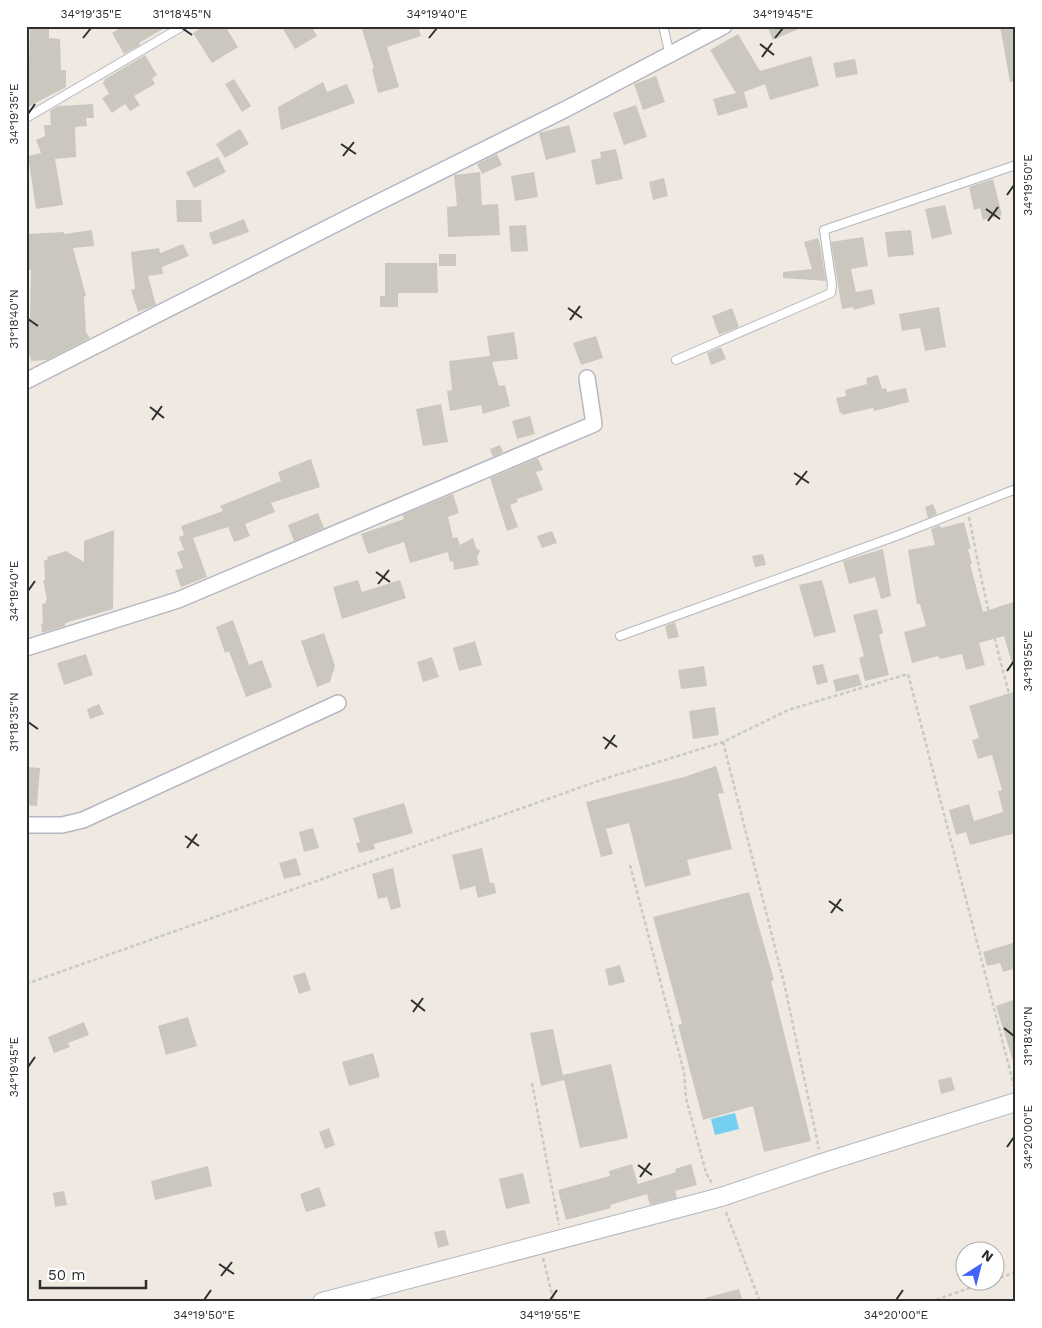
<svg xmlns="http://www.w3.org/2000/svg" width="1042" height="1328" viewBox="0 0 1042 1328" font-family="'Work Sans',sans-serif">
	<rect width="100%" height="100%" fill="#efe9e1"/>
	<path fill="#75cff0" d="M735,1113L739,1129L715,1135L711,1119Z"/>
	<path fill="#cbc7bf" d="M30,26H49V38L60,39L61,70H66V87L28,107Z
		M124,26H168L139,43L140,45L124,54L112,33Z
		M204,26H225L238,47L212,63L193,33Z
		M281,26H311L317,36L295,49Z
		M361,26H418L421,36L387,47L399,87L378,93L372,69L374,68Z
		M767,26H805L773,40Z
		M1000,26H1016V81L1010,82Z
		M738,34L760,71L811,56L819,86L770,100L765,84L744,92L748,107L718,116L713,99L736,93L710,50Z
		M145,55L157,75L152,78L155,84L134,96L140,105L130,111L125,104L112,113L102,98L109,94L103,83L105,79Z
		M855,59L858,74L836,78L833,63Z
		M656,76L665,102L643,110L634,84Z
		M234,79L251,106L242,112L225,84Z
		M323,82L327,92L347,84L355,103L281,130L278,107Z
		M93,104L94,118H86L87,126L75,127L76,157L55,159L63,205L36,209L28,156L41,153L36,140L45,136L44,125H51L50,111L58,106Z
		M636,105L647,137L624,145L613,113Z
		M569,125L576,152L546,160L539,133Z
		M240,129L249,144L225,158L216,144Z
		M616,149L623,179L596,185L591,160L601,158L600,152Z
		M497,154L502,165L482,174L477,164Z
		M218,157L226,172L194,188L186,172Z
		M480,172L482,205L498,204L500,235L448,237L447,207L457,206L454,175Z
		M534,172L538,197L515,201L511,176Z
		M664,178L668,196L653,200L649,182Z
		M993,179L1002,215L983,220L980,208L974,210L969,187Z
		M176,200H201L202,222H177Z
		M945,205L952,234L932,239L925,209Z
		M244,219L249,232L213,245L209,233Z
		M526,225L528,251L511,252L509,226Z
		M92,230L94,246L73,248L86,296H84L86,332L90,338L47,360L31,361L30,355H26V319L30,318L31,270H29L27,234L64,232V234Z
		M911,230L914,255L888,257L885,232Z
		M863,237L868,266L851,269L856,292L872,289L875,304L854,310L853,307L842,309L831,242Z
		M818,238L820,244L826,281L783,278V272L812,269L804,242Z
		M183,244L189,256L162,267L163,274L148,276L156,305L138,312L131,290L135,289L131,252L159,248L160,253Z
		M439,254H456V266H439Z
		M385,263H437L438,293H398V307H380V296H385Z
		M939,307L946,347L925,351L920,328L902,331L899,314Z
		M732,308L739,327L719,335L712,316Z
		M514,332L518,359L492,362L499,386L505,385L510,406L483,414L481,405L450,411L447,391L452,390L449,361L490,356L487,336Z
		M596,336L603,358L581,365L573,343Z
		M721,347L726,359L711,365L707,353Z
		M878,375L882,389L886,388L887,392L906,388L909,402L874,411L873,408L842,415V413H840L836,398L846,396L845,390L867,384L866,378Z
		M441,404L448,442L423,446L416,409Z
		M530,416L535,434L517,439L512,421Z
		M500,445L503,452L493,457L490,449Z
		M538,458L543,470L536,472L543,490L517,499L518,502L510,505L518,527L507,531L490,478Z
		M311,459L320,487L271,503L275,512L245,524L250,536L243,539L234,542L228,527L193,538L207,577L181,587L175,570L183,568L177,552L184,550L179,537L184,535L181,526L223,511L220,506L281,481L278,472Z
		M453,494L459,513L448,517L453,538L457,537L460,545L473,538L476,548L480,551L477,557L479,565L454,570L453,561L450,562L448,552L410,563L404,542L368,554L361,534L404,519L402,515Z
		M933,504L937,514L928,518L925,507Z
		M318,513L324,528L294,541L288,525Z
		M964,522L971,549H968L972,564H970L983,612L1016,601V667H1013L1004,636L979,643L985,665L966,670L962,654L940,659L938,656L912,663L904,632L926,626L920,604H917L908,550L935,545L931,529L940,525L941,528Z
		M114,530L113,609L65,623V626L42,633L41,624L43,623L42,604L46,603L45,601L47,600L43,580H45L44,561L48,559L47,557L66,551L84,562V541Z
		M552,531L557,543L542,548L537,536Z
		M883,549L891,596L881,599L875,577L849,584L843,561Z
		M763,554L766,565L755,567L752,556Z
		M358,580L362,592L400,580L406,598L342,619L333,587Z
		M822,580L836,632L814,637L799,585Z
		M877,609L883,633L879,635L889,675L865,681L859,658L864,656L853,615Z
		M233,620L249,665L262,660L272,687L246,697L229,651L225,653L216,627Z
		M675,622L679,637L668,639L665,626Z
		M324,633L335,666L330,682L317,687L301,641Z
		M475,641L482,665L459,671L453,648Z
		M86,654L93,675L64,685L57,663Z
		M432,657L439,677L423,682L417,662Z
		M823,664L828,682L817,685L812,666Z
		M704,666L707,686L681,689L678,670Z
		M858,674L862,685L836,692L833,680Z
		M1016,691V833L970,845L966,832L956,835L949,810L969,804L974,821L1003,812L998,791L1002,790L992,755L978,759L972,740L979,738L969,706Z
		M99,704L104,714L90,719L87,709Z
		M715,707L719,735L693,739L689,711Z
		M716,766L724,793L718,794L732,849L687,860L691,875L645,887L629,823L606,829L613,854L601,857L586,802L684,777Z
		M27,767L40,768L37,806L26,805Z
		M404,803L413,833L374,844L375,849L359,853L356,843L360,842L353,818Z
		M313,828L319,848L304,852L299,832Z
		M482,848L490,883H494L496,893L478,898L475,886L460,890L452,855Z
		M296,858L301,875L284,879L279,863Z
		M393,868L401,907L391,910L387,897L378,899L372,874Z
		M749,892L774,980L771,981L811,1141L764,1152L753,1106L703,1120L678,1025L682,1024L653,917Z
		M1016,942V968L1003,972L1000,963L987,966L983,952Z
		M620,965L625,982L609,986L605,969Z
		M305,972L311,990L299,994L293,976Z
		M1016,999V1061H1013L996,1006Z
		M188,1017L197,1046L166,1055L158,1026Z
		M84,1022L89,1035L68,1043L70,1047L54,1053L48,1037Z
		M553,1029L564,1080L541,1086L530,1033Z
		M373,1053L380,1077L349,1086L342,1062Z
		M611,1064L628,1138L580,1148L563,1075Z
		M951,1077L955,1090L941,1094L938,1080Z
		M329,1128L335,1145L325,1149L319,1132Z
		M632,1164L638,1184L676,1172L675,1169L691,1164L697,1185L675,1191L677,1198L650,1205L647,1194L610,1205L611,1208L566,1220L558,1190L610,1176L609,1171Z
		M208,1166L212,1186L155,1200L151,1181Z
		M523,1173L530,1203L506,1209L499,1179Z
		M319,1187L326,1206L306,1212L300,1194Z
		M64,1191L67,1205L55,1207L53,1193Z
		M445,1230L449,1245L438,1248L434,1232Z
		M739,1289L743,1302H705V1298Z"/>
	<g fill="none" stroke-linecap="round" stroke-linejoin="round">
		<defs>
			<path id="service" d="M663,26L670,55
				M26,118L183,26
				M676,360L831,293L832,285L824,230L1016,165
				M620,636L899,535L1016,489"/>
			<path id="minor" d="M26,381L361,211L566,109L724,26
				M26,648L178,600L594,424L587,378
				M26,825H62L83,820L338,703"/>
			<path id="tertiary" d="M322,1302L721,1197L822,1163L1016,1102"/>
		</defs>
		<use href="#service" stroke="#b4b7c1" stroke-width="10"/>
		<use href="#minor" stroke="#b4b7c1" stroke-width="18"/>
		<use href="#tertiary" stroke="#b4b7c1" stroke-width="20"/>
		<path stroke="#c9c9c9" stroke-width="2.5" stroke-dasharray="4 2.5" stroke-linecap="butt" d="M969,517C982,584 996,651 1016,717
			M723,742L785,987L819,1149
			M630,865L684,1072L686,1098L706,1173L713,1185
			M26,984L604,779L723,742L788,710L908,674L1014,1086
			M532,1083L559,1225
			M726,1212L760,1302
			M543,1258L554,1302
			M994,1280L1016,1272
			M930,1302L992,1280"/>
		<use href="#service" stroke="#fff" stroke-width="8"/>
		<use href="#minor" stroke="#fff" stroke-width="15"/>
		<use href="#tertiary" stroke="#fff" stroke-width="18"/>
	</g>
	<path fill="none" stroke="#2e2e2e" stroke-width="2" d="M182,28L192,35M83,38L91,28M429,38L437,28M775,38L783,28M760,44L774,55M762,57L772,43M28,114L35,104M341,144L356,154M343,156L354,142M1007,195L1014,185M986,209L1000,219M988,221L998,207M568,308L582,318M28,319L38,326M570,320L580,306M150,407L164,418M152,420L162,406M794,473L809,483M796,485L807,471M376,572L390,582M378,584L389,570M28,591L35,581M1007,671L1014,661M28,722L38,729M603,737L617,747M605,749L615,735M185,836L199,846M187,848L197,834M829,901L843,911M831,913L841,899M411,1000L425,1011M413,1012L423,998M1004,1028L1014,1036M28,1067L35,1057M1007,1147L1014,1137M638,1165L652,1175M640,1177L650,1163M219,1264L234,1274M221,1276L232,1262M204,1300L211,1290M550,1300L557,1290M896,1300L903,1290"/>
	<rect width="1042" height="1328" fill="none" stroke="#ffffff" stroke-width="55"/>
	<g transform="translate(980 1266) rotate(36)"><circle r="24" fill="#ffffff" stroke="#ababab"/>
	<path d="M0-4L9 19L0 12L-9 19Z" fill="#4264fb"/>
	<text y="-8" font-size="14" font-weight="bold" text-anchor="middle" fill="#2e2e2e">N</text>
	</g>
	<path d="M40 1280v8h106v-8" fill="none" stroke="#2e2e2e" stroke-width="2.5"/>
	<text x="48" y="1280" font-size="15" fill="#2e2e2e" stroke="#ffffff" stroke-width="4" paint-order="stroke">50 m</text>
	<rect x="28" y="28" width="986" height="1272" fill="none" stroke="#2e2e2e" stroke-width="2"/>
	<g font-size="12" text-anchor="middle" fill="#2e2e2e">
		<text x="91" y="18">34°19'35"E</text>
		<text x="182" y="18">31°18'45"N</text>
		<text x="437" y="18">34°19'40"E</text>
		<text x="783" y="18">34°19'45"E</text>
		<text transform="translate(14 114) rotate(-90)" y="4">34°19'35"E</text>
		<text transform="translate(1028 185) rotate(-90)" y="4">34°19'50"E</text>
		<text transform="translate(14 319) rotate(-90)" y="4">31°18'40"N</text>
		<text transform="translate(14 591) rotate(-90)" y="4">34°19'40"E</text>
		<text transform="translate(1028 661) rotate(-90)" y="4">34°19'55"E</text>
		<text transform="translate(14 722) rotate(-90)" y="4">31°18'35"N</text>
		<text transform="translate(1028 1036) rotate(-90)" y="4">31°18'40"N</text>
		<text transform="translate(14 1067) rotate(-90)" y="4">34°19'45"E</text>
		<text transform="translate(1028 1137) rotate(-90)" y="4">34°20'00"E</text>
		<text x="204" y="1319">34°19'50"E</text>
		<text x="550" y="1319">34°19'55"E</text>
		<text x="896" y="1319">34°20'00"E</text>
	</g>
</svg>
